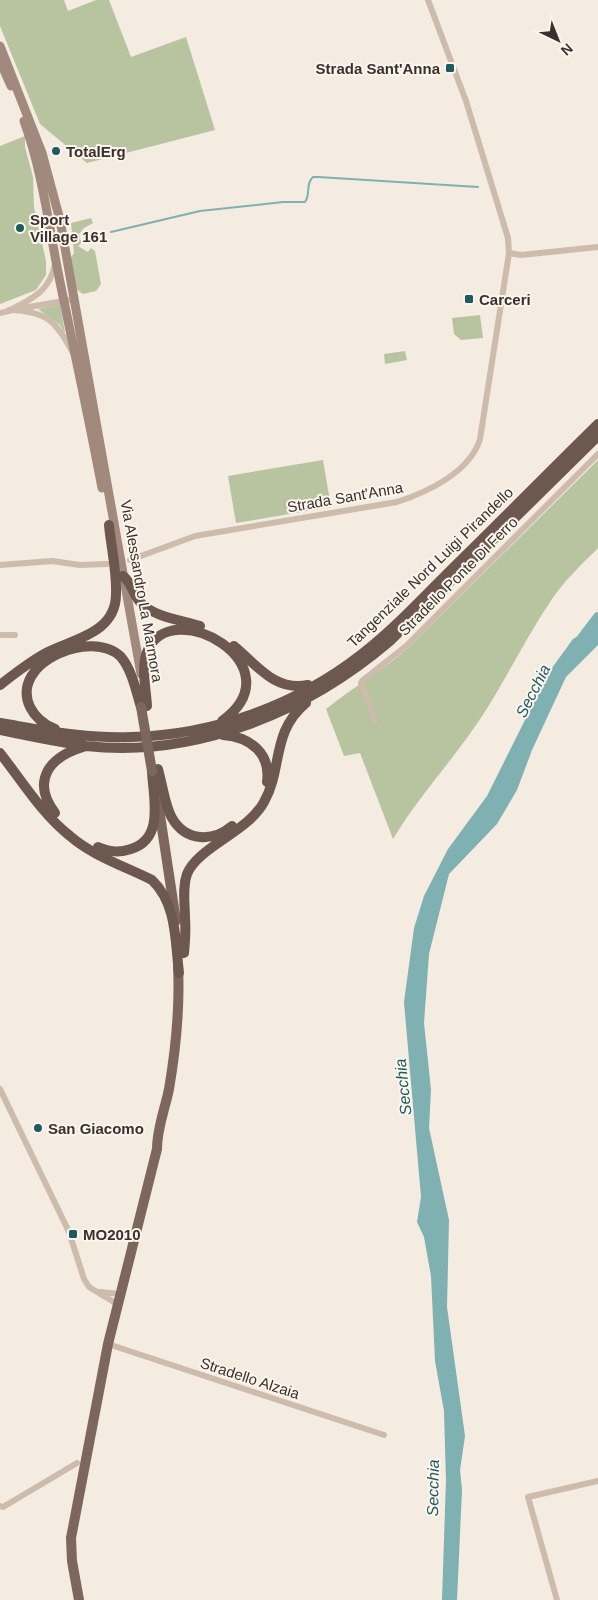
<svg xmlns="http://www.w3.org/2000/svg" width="598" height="1600" viewBox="0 0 598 1600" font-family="Helvetica,sans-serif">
	<rect width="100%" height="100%" fill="#f4ebe1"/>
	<path fill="#b8c4a0" d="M0,0H64L68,11L96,0H109L131,57L186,37L215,130L87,163L40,124L0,26Z
		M25,136V147L33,177L34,207L46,261V275L36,290L0,304V146Z
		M91,218L93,223L84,228L79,234L81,243L78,246L88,252L91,248L95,251L101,284L96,291L83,294L76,289L70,259L74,253L71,223Z
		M60,304L65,332H64L60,325L38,309Z
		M480,315L483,338L461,340L454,334L452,318Z
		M405,351L407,360L385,364L384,354Z
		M323,460L331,507L236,523L228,476Z
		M598,460V548C581,565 563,582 550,602C521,645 500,693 469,735C444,770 415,802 393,839L360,753L344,756L326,709C353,687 384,670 410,646Z"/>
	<path fill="#7fb0b2" d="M598,625V645L566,677L532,750L517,790L497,824L449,874L429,954L424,1023L431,1090L429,1128L449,1220L447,1307L465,1436L460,1470L462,1490L457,1600H442L446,1480L444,1411L435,1361L431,1276L424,1237L417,1222L421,1197L404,1002L414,928L424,896L448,849L487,796L549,672L573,639Z"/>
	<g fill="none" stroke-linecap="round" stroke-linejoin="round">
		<path stroke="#7fb0b2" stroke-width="2" d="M111,232L200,211L283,202H305C311,194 305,184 313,177H318L478,187"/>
		<path stroke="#7fb0b2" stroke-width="10" d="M579,642L598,617"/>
		<path stroke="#cdbbac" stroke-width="6" d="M509,253L521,255L598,247
			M23,308L75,299
			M9,310C47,311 56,321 73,353
			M10,310C32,299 50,291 55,264
			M0,313L13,310
			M130,560L195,536L397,502C428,492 470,472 480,439L509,253L508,238L466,101L428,0
			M0,565L52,561L80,565L107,564
			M0,635H15
			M375,721L361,683L363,680L406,646L598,454
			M0,1089L69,1232L84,1279L89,1287L117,1304
			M100,1292L120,1294
			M108,1344L384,1435
			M0,1506L3,1507L77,1463
			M557,1600L528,1497L598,1481"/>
		<path stroke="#a18a7d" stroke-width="9" d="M0,46L42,153L60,220L141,674
			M0,61L11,86
			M24,121C43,173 49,229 60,282C74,350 89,419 102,488"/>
		<path stroke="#7d675c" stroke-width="10" d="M158,802L176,921
			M79,1600L72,1561L71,1538L108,1344L157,1149C157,1128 165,1109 169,1089C176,1048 180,1007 178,966"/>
		<path stroke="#6c584f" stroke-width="10" d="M123,576C132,583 132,593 140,602C153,617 181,620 200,626
			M234,646C257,665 275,692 308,685
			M0,685C14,674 28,663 44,654C72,639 116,634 116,594C117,571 111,547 109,525
			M147,706C146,689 141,668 147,652C170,592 299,666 222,721
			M0,723C43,730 87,739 131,737C214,735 297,705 362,654C398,626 429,591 461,560C507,515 552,469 598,424
			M55,729C45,725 35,717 30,707C9,662 93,628 121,657C132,670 136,691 141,707
			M0,730C28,736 57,742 86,746C196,758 307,712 390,641L598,436
			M223,735C250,737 271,753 267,782
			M0,753C22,781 42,814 70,836C93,856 124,866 152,880C177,904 175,940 179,973
			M158,769C162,783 165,806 172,818C186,842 213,842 232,826
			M55,813C31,781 49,757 83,747
			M98,847C110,852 119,853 131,849C165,839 153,797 152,771
			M184,953C185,942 186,930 185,919C185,904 182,888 187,874C198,847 248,832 264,802C283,768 271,732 306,703"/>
		<path stroke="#7d675c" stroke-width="10" d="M141,707L152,771"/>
	</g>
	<g fill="#1f5a5e" stroke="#fbf5ee" stroke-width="2">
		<rect x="445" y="63" width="10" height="10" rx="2.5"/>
		<circle cx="56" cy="151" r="5"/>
		<circle cx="20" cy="228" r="5"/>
		<rect x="464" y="294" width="10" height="10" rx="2.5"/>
		<circle cx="38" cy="1128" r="5"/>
		<rect x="68" y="1229" width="10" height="10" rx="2.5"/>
	</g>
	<g text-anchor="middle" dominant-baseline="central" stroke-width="4" stroke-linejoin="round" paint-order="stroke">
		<g font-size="15" font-weight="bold" fill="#3b302b" stroke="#fbf5ee" text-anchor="start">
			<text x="440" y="68" text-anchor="end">Strada Sant'Anna</text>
			<text x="66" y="151">TotalErg</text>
			<text x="30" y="219">Sport<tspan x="30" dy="17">Village 161</tspan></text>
			<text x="479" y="299">Carceri</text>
			<text x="48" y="1128">San Giacomo</text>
			<text x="83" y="1234">MO2010</text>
		</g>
		<g font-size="15" fill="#3b302b" stroke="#fbf5ee">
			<text transform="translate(345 497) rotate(-10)">Strada Sant'Anna</text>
			<text transform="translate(430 567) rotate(-44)">Tangenziale Nord Luigi Pirandello</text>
			<text transform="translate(458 576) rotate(-45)">Stradello Ponte Di Ferro</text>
			<text transform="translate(142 591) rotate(80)">Via Alessandro La Marmora</text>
			<text transform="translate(250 1378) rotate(18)">Stradello Alzaia</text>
		</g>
		<g font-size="16" font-style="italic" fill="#1f5a5e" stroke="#fbf5ee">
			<text transform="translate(533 691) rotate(-63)">Secchia</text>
			<text transform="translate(403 1087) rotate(-96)">Secchia</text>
			<text transform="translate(433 1488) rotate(-89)">Secchia</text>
		</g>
	</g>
	<g transform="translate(558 40) rotate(137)" stroke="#fbf5ee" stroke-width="4" paint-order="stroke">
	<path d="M0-4L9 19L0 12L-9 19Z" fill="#3b302b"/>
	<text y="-8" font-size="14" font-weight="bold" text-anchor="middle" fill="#3b302b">N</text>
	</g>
</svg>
